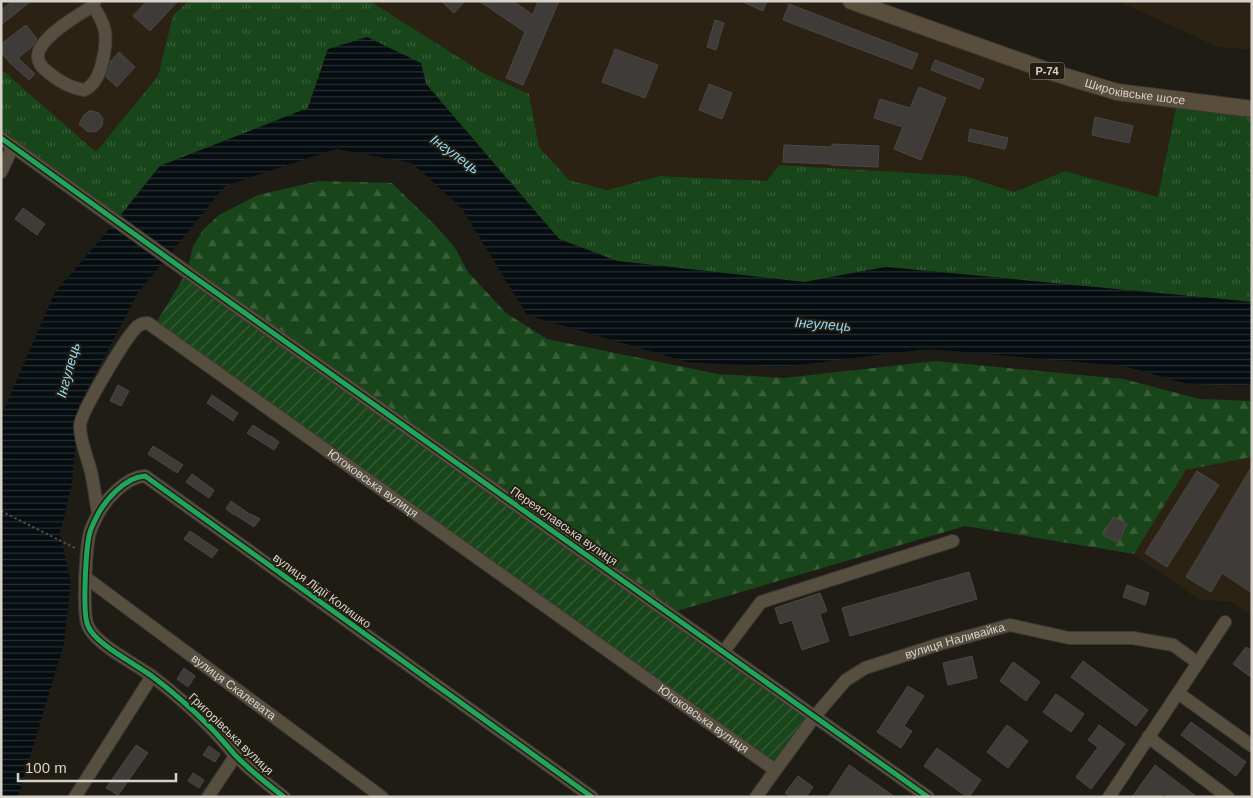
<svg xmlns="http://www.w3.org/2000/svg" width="1253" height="798" viewBox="0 0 1253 798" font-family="Helvetica,sans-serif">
	<defs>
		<pattern id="grass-tufts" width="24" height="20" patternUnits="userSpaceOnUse" patternTransform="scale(1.25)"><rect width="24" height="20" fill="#184519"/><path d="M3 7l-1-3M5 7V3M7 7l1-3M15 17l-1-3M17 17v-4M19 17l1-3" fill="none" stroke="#395f39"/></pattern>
		<pattern id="forest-firs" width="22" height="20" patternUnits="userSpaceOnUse" patternTransform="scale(1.25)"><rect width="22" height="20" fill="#184519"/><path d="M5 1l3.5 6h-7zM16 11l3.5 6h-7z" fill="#395f39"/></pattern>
		<pattern id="garden-furrows" width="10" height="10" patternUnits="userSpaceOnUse" patternTransform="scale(1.25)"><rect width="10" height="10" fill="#184519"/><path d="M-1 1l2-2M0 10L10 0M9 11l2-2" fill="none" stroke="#395f39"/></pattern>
		<pattern id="water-rules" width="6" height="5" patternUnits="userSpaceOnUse" patternTransform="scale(1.25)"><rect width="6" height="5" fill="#050d11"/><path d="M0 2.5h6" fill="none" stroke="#292f32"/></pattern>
	</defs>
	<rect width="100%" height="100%" fill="#1f1c16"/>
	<path fill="#2b2213" d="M6,1H189L173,15L158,76L96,153L1,69V5Z
		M370,1H856L1117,92L1178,99L1158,198L1065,171L1014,192L965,176L779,165L767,181L660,176L607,190L569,181L539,147L529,94L485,74Z
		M1118,1H1252V50L1218,47Z
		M1252,457V616L1231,602L1198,599L1134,554L1186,470Z"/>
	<path fill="url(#grass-tufts)" d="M189,1H370L485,74L529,94L539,147L569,180L607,190L660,176L767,181L779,165L965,176L1014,192L1065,171L1158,197L1176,108L1252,118V302L886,267L804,282L617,261L559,239L426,84L421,63L328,49L308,108L160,166L116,221L1,130V69L96,152L158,76L173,15Z"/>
	<path fill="url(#forest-firs)" d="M319,181L392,183L437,227L456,249L468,272L506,313L547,339L718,374L784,378L936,361L1123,379L1200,399L1252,401V457L1186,470L1134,554L965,526L670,613L187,272L193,246L203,230L219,215L258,195Z"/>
	<path fill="url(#garden-furrows)" d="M187,272L815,716L775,770L154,326Z"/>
	<path fill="url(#water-rules)" d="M367,37L421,63L426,84L559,239L617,261L804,282L886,267L1252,302V386L1188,384L1124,366L928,349L781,367L687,362L527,315L462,209L412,163L336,149L225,186L138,293L79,405L72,484L60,533L71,582L64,644L18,797H1V416L55,292L116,221L160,166L308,108L328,49Z"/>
	<path fill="#3e3b39" stroke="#4b4746" d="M13,1H31L1,25V10Z
		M147,1H178L150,31L133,16Z
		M441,1H465L454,13Z
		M479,1H513L533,15L538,1H559L523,85L506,78L525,32Z
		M741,1H767L763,11Z
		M789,4L918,54L912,69L783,20Z
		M715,20L724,23L716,50L707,47Z
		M26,25L37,39L32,47L18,58L35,74L29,80L10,63L1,52V44Z
		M615,49L658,65L645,98L602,82Z
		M119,52L135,67L117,87L106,77L111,61Z
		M935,60L984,79L980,89L931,70Z
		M709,84L732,93L722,119L699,110Z
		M919,87L946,98L921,160L894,149L903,127L874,118L880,99L910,108Z
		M89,111H92L99,113L103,119L102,126L97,131L90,132L87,131L79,124L84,115Z
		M1095,117L1133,126L1129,143L1092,135Z
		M970,129L1008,138L1005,149L968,141Z
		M832,144L879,146L878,167L831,165V164L783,162L784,145L832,147Z
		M23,208L45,224L37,235L15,219Z
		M118,385L129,391L121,406L110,401Z
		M212,395L238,413L233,421L207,403Z
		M253,425L271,437V436L279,442L274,450L247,433Z
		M153,446L183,465L177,473L148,454Z
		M1252,466V593L1222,573L1211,592L1186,577Z
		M1197,471L1219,485L1167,567L1145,553Z
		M192,474L214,490L209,498L186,482Z
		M231,501L251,515V514L260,519L254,527L234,514V515L226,509Z
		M1113,517L1127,524L1118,543L1103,535Z
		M190,531L218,550L212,558L184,539Z
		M969,572L977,599L850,636L842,608Z
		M1127,585L1149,593L1145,605L1123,597Z
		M820,593L827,611L820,614L829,641L802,650L792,620L780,624L775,608Z
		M1246,647L1252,651V678L1233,664Z
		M972,656L977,678L948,685L943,663Z
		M1083,661L1148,710L1136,726L1071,677Z
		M1013,662L1040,682L1026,701L1000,681Z
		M184,668L195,676L188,687L177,679Z
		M908,686L924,696L904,726L912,731L901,748L877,732Z
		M1056,694L1084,714L1071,732L1043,712Z
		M1191,722L1246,762L1236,776L1181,735Z
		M1007,725L1028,741L1008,768L987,752Z
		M1099,725L1125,744L1091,789L1076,777L1098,747L1088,740Z
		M136,745L148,753L118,795L106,788Z
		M209,746L220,754L215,762L203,755Z
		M937,748L981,780L969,797H967L924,766Z
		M849,765L895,797H828Z
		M1155,765L1197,797H1167L1163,793L1161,797H1132Z
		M193,773L204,780L199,788L188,781Z
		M798,776L813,787L806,797H791L785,793Z"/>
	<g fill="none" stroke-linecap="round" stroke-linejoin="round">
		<defs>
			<g id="minor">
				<path d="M93,6C98,13 103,23 105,31C107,45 102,77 90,86C89,88 86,89 84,90C70,88 60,82 49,73C44,69 39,65 38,58C36,39 78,15 93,6L95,1"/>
				<path d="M1,138L187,272L928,797"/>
				<path d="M1,172L13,146"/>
				<path id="s1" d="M98,513C95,498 94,482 90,468C86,454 80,440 80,426C80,413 124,341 135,329C138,325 142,323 148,323L775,770"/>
				<path id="s2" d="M85,577L382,797"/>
				<path d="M724,651L761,602L953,541"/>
				<path d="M1178,693L1252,746"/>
				<path d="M1148,737L1228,797"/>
				<path d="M75,797L152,676"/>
				<path d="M208,797L236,755"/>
				<path d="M284,797C267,784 250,770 235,755C227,746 219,736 210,727C192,709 173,692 153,677C136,664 96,645 88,626C82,613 86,552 89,536C90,530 93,524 96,518C104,501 125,477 145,476L592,797"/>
				<path id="s3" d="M756,797L815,716L846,680L865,668L940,644L1010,625L1069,638H1133L1173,645L1198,663"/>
				<path d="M1109,797L1225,622"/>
			</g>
			<g id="major">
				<path id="s4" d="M851,1L1054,73L1117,92L1252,109"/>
			</g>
		</defs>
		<use href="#minor" stroke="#3c3834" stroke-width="14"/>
		<use href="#major" stroke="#3c3834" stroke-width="18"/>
		<path stroke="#534d43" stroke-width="2" stroke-dasharray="2.5 2.5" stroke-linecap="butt" d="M1,511L75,548"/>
		<use href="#minor" stroke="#564f40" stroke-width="12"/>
		<use href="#major" stroke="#584e3b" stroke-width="16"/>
		<defs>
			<path id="cycleway" d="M1,138L187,272L928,797
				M284,797C267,784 250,770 235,755C227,746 219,736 210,727C192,709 173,692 153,677C136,664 96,645 88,626C82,613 86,552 89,536C90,530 93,524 96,518C104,501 125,477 145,476L592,797"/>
		</defs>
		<use href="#cycleway" stroke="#231d12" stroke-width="8"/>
		<use href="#cycleway" stroke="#20a55d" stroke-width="5"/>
	</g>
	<g text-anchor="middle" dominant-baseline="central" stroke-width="4" stroke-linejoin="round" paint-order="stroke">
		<rect fill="#231d12" stroke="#a19c94" stroke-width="1" x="1029.5" y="62.5" width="35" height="17" rx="4"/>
		<g font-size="11" font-weight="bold" fill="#d7d3cb">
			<text x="1047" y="71">Р-74</text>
		</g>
		<g font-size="12" fill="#d7d3cb" stroke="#231d12">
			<text stroke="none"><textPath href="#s4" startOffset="299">Широківське шосе</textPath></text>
			<text stroke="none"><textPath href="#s1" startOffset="492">Югоковська вулиця</textPath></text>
			<text transform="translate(564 526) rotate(35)">Переяславська вулиця</text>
			<text transform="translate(322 591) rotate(36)">вулиця Лідії Колишко</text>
			<text stroke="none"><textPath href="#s3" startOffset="264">вулиця Наливайка</textPath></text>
			<text stroke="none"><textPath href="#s2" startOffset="185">вулиця Скалевата</textPath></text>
			<text stroke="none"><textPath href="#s1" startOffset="898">Югоковська вулиця</textPath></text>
			<text transform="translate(231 734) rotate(44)">Григорівська вулиця</text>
		</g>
		<g font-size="14" font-style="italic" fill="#93d9f6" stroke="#231d12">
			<text transform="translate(455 154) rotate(36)">Інгулець</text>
			<text transform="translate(823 324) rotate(4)">Інгулець</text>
			<text transform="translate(68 370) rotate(-75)">Інгулець</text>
		</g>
	</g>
	<rect width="1253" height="798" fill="none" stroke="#d7d3cb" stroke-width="5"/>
	<path d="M18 773v8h158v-8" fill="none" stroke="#d7d3cb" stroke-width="2.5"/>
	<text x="25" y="773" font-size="15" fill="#d7d3cb" stroke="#231d12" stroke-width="4" paint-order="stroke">100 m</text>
</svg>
